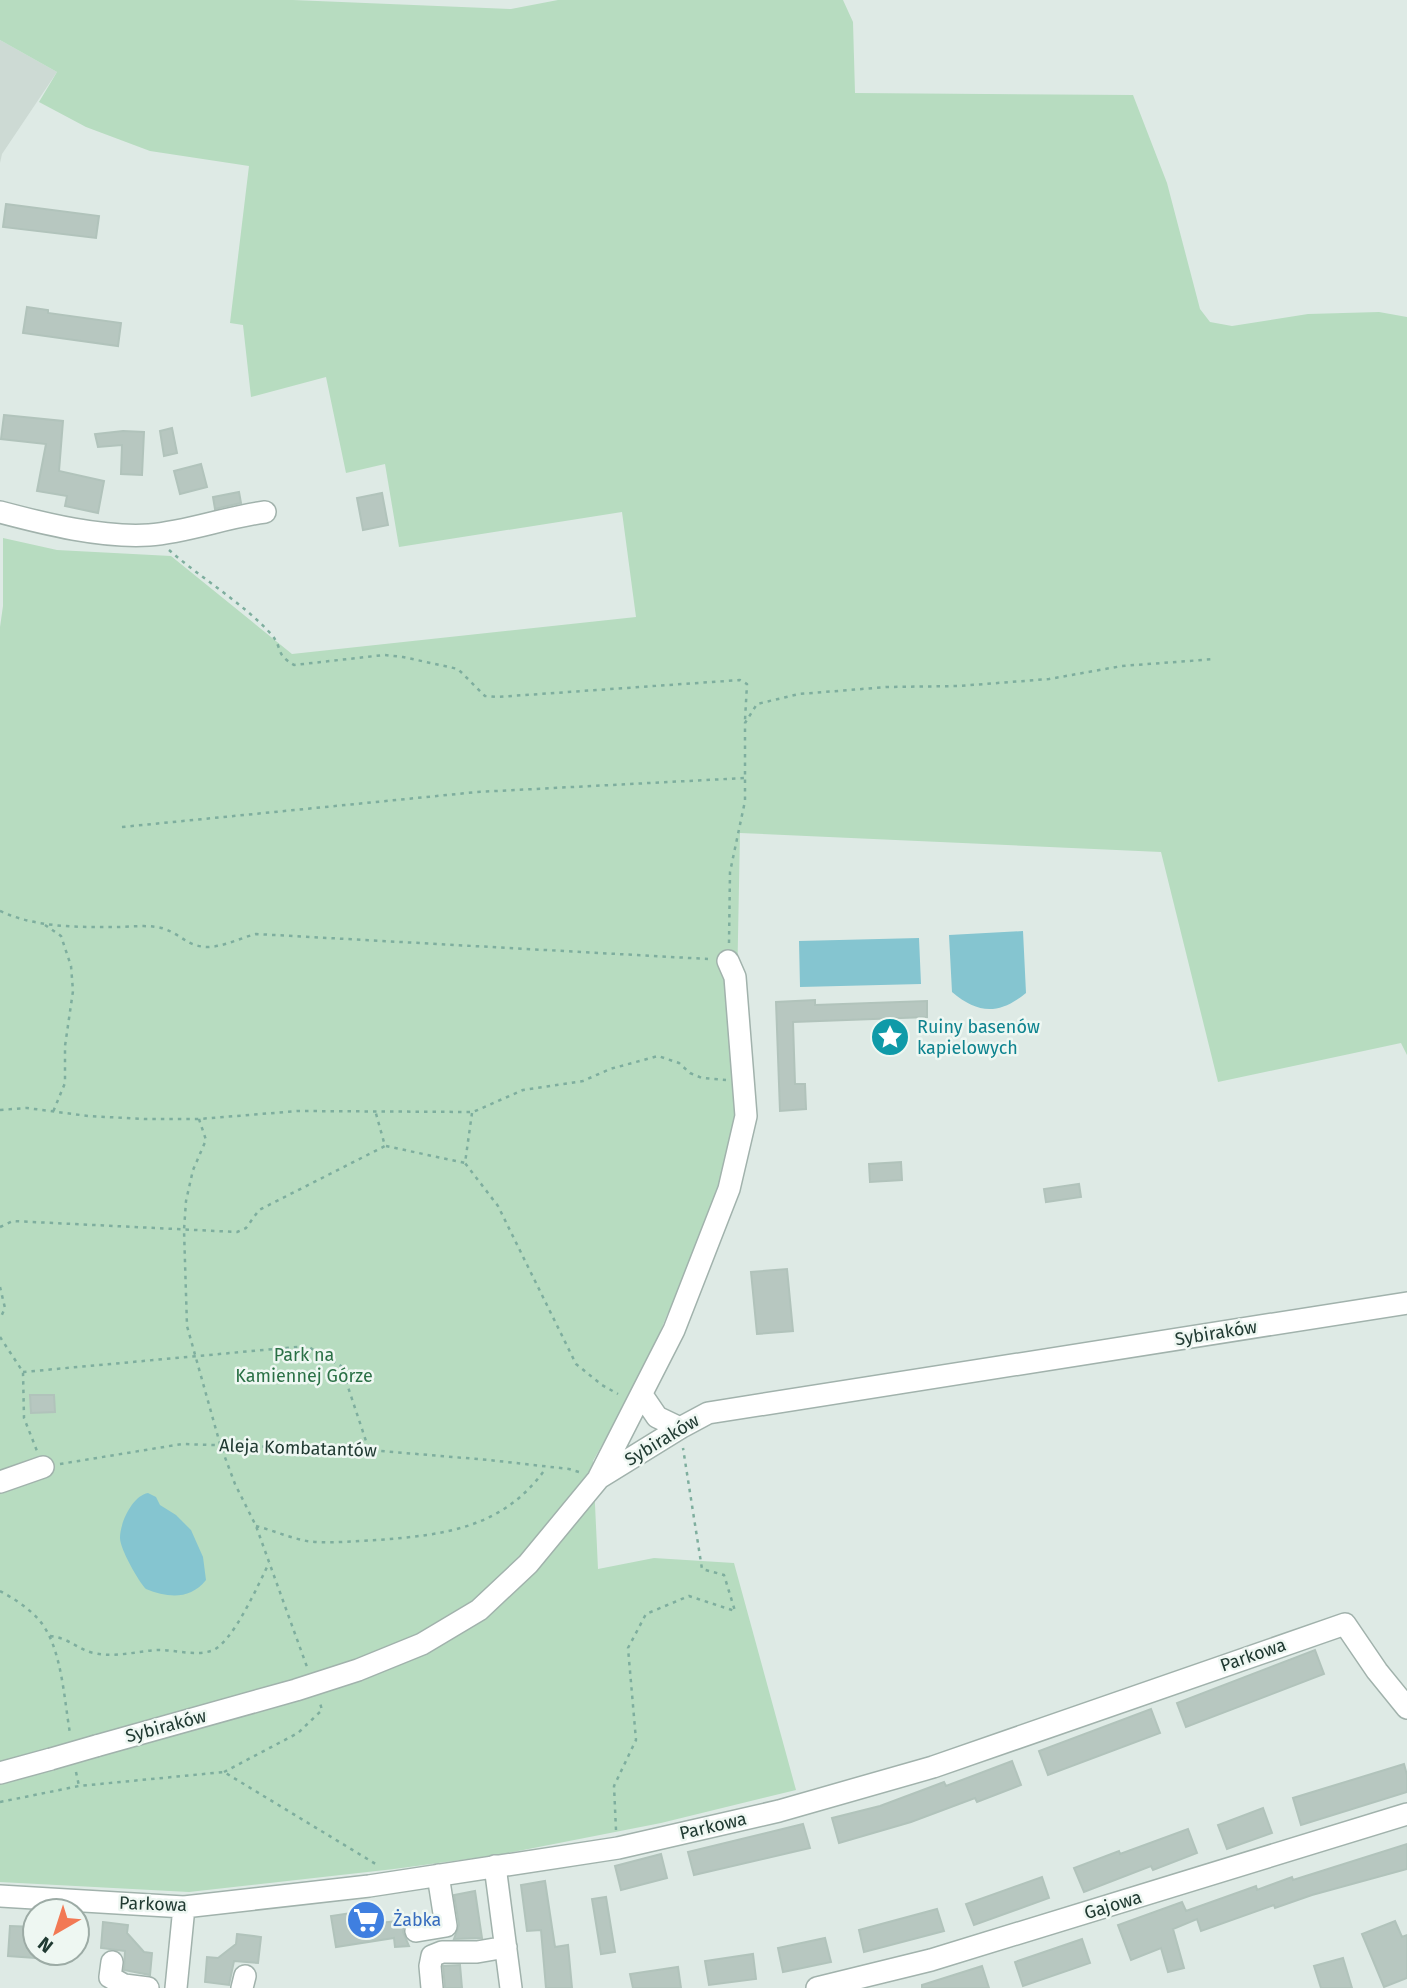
<svg xmlns="http://www.w3.org/2000/svg" width="1407" height="1988" viewBox="0 0 1407 1988" font-family="'Fira Sans',sans-serif">
	<rect width="100%" height="100%" fill="#deeae5"/>
	<path fill="#cddad4" d="M0,40L57,72L2,154L0,163Z"/>
	<path fill="#b7dcc0" d="M0,0H293L511,9L558,0H843L853,22L855,93L1133,95L1167,183L1200,309L1210,322L1232,326L1308,314L1379,312L1407,317V1055L1401,1043L1218,1082L1161,852L740,833L736,1041L738,1124L730,1153L678,1294L667,1315L646,1367L593,1461L598,1569L654,1558L734,1563L796,1790L661,1823L498,1855L394,1869L189,1892L0,1882V627L3,606V538L57,550L171,556L292,654L636,617L622,512L399,547L385,464L346,473L326,377L251,397L243,325L230,323L249,166L150,151L86,127L39,102L57,72L0,40Z"/>
	<path fill="#85c5d0" d="M1023,931L1026,993C999,1015 978,1014 952,992L949,935Z
		M919,938L921,984L800,987L799,941Z
		M148,1493L156,1497L160,1505L176,1515L191,1530L203,1557L206,1580C190,1600 168,1598 146,1589C139,1582 120,1549 120,1538C120,1523 132,1496 148,1493Z"/>
	<path fill="#b7c7c0" stroke="#b1c3bb" stroke-width="2" d="M6,204L99,216L96,238L3,227Z
		M27,307L48,310V313L121,323L118,346L23,333Z
		M4,415L63,421L59,471L104,481L98,513L65,506L67,496L37,491L46,444L1,439Z
		M172,428L177,453L164,456L160,431Z
		M123,431L144,432L142,475L121,474L122,445L98,447L95,434Z
		M201,464L207,487L180,494L174,471Z
		M239,492L241,503L215,509L213,497Z
		M382,493L388,525L363,530L357,498Z
		M815,1000V1005L927,1001V1017L793,1022L795,1084H805L806,1109L780,1111L776,1002Z
		M901,1162L902,1180L870,1182L869,1164Z
		M1079,1184L1081,1197L1046,1202L1044,1189Z
		M787,1269L793,1331L757,1334L751,1272Z
		M30,1395H54L55,1412L31,1413Z
		M1315,1650L1324,1674L1186,1727L1177,1703Z
		M1151,1709L1160,1733L1048,1775L1039,1751Z
		M1012,1761L1021,1785L977,1802L975,1798L911,1822L839,1843L832,1818L880,1806L944,1782L946,1786Z
		M1404,1764L1407,1775V1792L1301,1825L1293,1798Z
		M1263,1808L1272,1833L1227,1849L1218,1825Z
		M803,1824L810,1848L694,1875L688,1852Z
		M1188,1829L1197,1853L1153,1870L1151,1866L1084,1892L1074,1868L1119,1851L1120,1854Z
		M1407,1844V1869L1312,1895L1275,1908L1274,1905L1201,1931L1197,1919L1173,1929L1184,1968L1168,1972L1161,1948L1131,1960L1118,1925L1182,1902L1186,1911L1256,1886L1257,1890L1292,1877L1293,1880Z
		M661,1854L667,1878L621,1890L615,1866Z
		M1042,1877L1049,1898L974,1925L966,1904Z
		M545,1881L555,1947L568,1945L572,1988H546L541,1930L527,1931L521,1885Z
		M475,1891L482,1938L454,1939L459,1925L454,1895Z
		M606,1897L615,1952L601,1954L592,1899Z
		M378,1909L380,1923L406,1920L403,1932L409,1946L395,1947L394,1938L336,1947L331,1916Z
		M937,1909L944,1931L864,1952L859,1930Z
		M1395,1921L1402,1937L1407,1935V1978L1384,1987L1362,1934Z
		M103,1922L128,1925L127,1933L144,1952L152,1953L150,1975L124,1970L125,1951L101,1948Z
		M10,1926L35,1927V1958L8,1956Z
		M237,1934L261,1937L258,1963L234,1961L229,1985L205,1982L207,1957L218,1958L236,1944Z
		M825,1938L831,1962L783,1972L778,1948Z
		M1082,1939L1090,1963L1023,1986L1015,1962Z
		M753,1954L756,1979L709,1985L705,1961Z
		M1343,1958L1352,1988H1321L1314,1966Z
		M460,1965L462,1988H445L443,1966Z
		M982,1966L989,1988H922V1985Z
		M678,1967L681,1988H633L630,1974Z"/>
	<g fill="none" stroke-linecap="round" stroke-linejoin="round">
		<defs>
			<path id="minor" d="M0,512C45,524 102,538 149,535C188,532 226,517 265,512
				M642,1395L657,1417L680,1428
				M599,1477L674,1330L729,1189L746,1116L735,977L728,961
				M0,1482L43,1467
				M96,1746L296,1690L358,1670L422,1644L479,1610L528,1564L599,1478L680,1428L708,1413L1407,1303
				M0,1773L51,1759
				M495,1866L511,1988
				M0,1896L184,1907L369,1886L618,1848L779,1811L933,1767L1345,1624L1377,1671L1407,1708
				M416,1931L446,1926L438,1875
				M112,1962L110,1977L124,1985
				M123,1988L124,1985L148,1988
				M176,1988L184,1907
				M242,1988L245,1976
				M432,1988L430,1966L432,1956L442,1952H477L506,1947
				M817,1988L931,1960L1407,1814"/>
		</defs>
		<use href="#minor" stroke="#a1b2ac" stroke-width="24"/>
		<path stroke="#7eae9e" stroke-width="2.5" stroke-dasharray="3.5 5" stroke-linecap="butt" d="M169,550C202,579 243,603 272,635C283,649 275,654 294,665L384,655L403,657L458,669L485,696L497,697L740,680L747,684L745,720
			M122,827L477,792L745,778
			M0,911C37,928 77,927 117,927C132,927 151,924 165,929C183,936 188,947 209,947C226,946 240,938 256,934L708,959
			M45,925L61,936L71,966L73,991L65,1046V1083L53,1112
			M729,943L730,872L745,801V723L757,704L799,694L887,687L959,686L1049,679L1122,666L1215,659
			M0,1110L27,1108L88,1116L144,1119H199L298,1111L473,1112L523,1090L583,1081L610,1069L658,1056L679,1063L690,1073L702,1078L726,1080
			M472,1113L465,1163L498,1206L576,1364L602,1385L618,1394
			M199,1119L206,1140L193,1170L186,1201L184,1230L187,1326L220,1444L235,1484L256,1526L307,1667
			M386,1146L465,1163
			M0,1227L13,1221L237,1232L246,1228L259,1210L385,1146L375,1110
			M0,1287L5,1308L0,1319
			M0,1337L23,1372L24,1418L37,1451
			M23,1372L307,1346L341,1366L369,1450
			M60,1464L182,1444L369,1450L489,1460L569,1469L579,1472
			M256,1526C272,1530 290,1538 307,1541C329,1544 355,1541 377,1540C445,1535 504,1528 546,1468
			M0,1591C13,1598 29,1608 39,1620C62,1646 64,1700 70,1733
			M50,1636C70,1638 78,1650 94,1653C116,1658 137,1651 158,1650C176,1650 194,1656 211,1651C232,1645 259,1583 269,1563
			M76,1772L79,1786
			M224,1772L298,1733L322,1710L320,1703
			M0,1802L79,1786L224,1772L379,1866
			M616,1830L614,1786L636,1740L628,1648L646,1614L689,1596L735,1611L724,1575L702,1569L683,1448"/>
		<use href="#minor" stroke="#fff" stroke-width="21"/>
		<defs>
			<path id="minor-bridge" d="M51,1759L96,1746"/>
		</defs>
		<use href="#minor-bridge" stroke="#a1b2ac" stroke-width="24" stroke-linecap="butt"/>
		<use href="#minor-bridge" stroke="#fff" stroke-width="21"/>
	</g>
	<defs>
		<symbol id="sight-disc" viewBox="-11 -11 22 22"><circle r="9.5" fill="#0f9aa8" stroke="#eef7f2"/><path d="M0-6L1.8-2.2L6-1.7L2.9 1.2L3.7 5.4L0 3.3L-3.7 5.4L-2.9 1.2L-6-1.7L-1.8-2.2Z" fill="#fff"/></symbol>
		<symbol id="supermarket-disc" viewBox="-11 -11 22 22"><circle r="9.5" fill="#3f7fe0" stroke="#eef7f2"/><path d="M-6-5.5h2.5l.6 2H6L4.5 2H-2.5L-4.4-4H-6ZM-1.5 3.2a1.3 1.3 0 1 0 .1 0ZM3 3.2a1.3 1.3 0 1 0 .1 0Z" fill="#fff"/></symbol>
	</defs>
	<g fill-rule="evenodd">
		<use href="#sight-disc" x="868" y="1015" width="44" height="44"/>
		<use href="#supermarket-disc" x="344" y="1898" width="44" height="44"/>
	</g>
	<g text-anchor="middle" dominant-baseline="central" stroke-width="5" stroke-linejoin="round" paint-order="stroke">
		<g font-size="18" fill="#0d838f" stroke="#eef7f2" text-anchor="start">
			<text x="917" y="1027">Ruiny basenów<tspan x="917" dy="21">kapielowych</tspan></text>
		</g>
		<g font-size="18" fill="#203a32" stroke="#eef7f2">
			<text transform="translate(1216 1333) rotate(-9)">Sybiraków</text>
			<text transform="translate(662 1440) rotate(-31)">Sybiraków</text>
			<text transform="translate(298 1448) rotate(2)">Aleja Kombatantów</text>
			<text transform="translate(1253 1655) rotate(-19)">Parkowa</text>
			<text transform="translate(166 1726) rotate(-15)">Sybiraków</text>
			<text transform="translate(713 1826) rotate(-13)">Parkowa</text>
			<text transform="translate(153 1904) rotate(2)">Parkowa</text>
			<text transform="translate(1113 1905) rotate(-17)">Gajowa</text>
		</g>
		<g font-size="18" fill="#2a7045" stroke="#eef7f2">
			<text x="304" y="1355">Park na<tspan x="304" dy="21">Kamiennej Górze</tspan></text>
		</g>
		<g font-size="18" fill="#366cbe" stroke="#eef7f2" text-anchor="start">
			<text x="393" y="1920">Żabka</text>
		</g>
	</g>
	<g transform="translate(56 1932) rotate(219)"><circle r="33" fill="#eef7f2" stroke="#9caba5" stroke-width="2"/>
	<path d="M0-5L12 26L0 18L-12 26Z" fill="#f27954"/>
	<text y="-10" font-size="19" font-weight="bold" text-anchor="middle" fill="#203a32">N</text>
	</g>
</svg>
